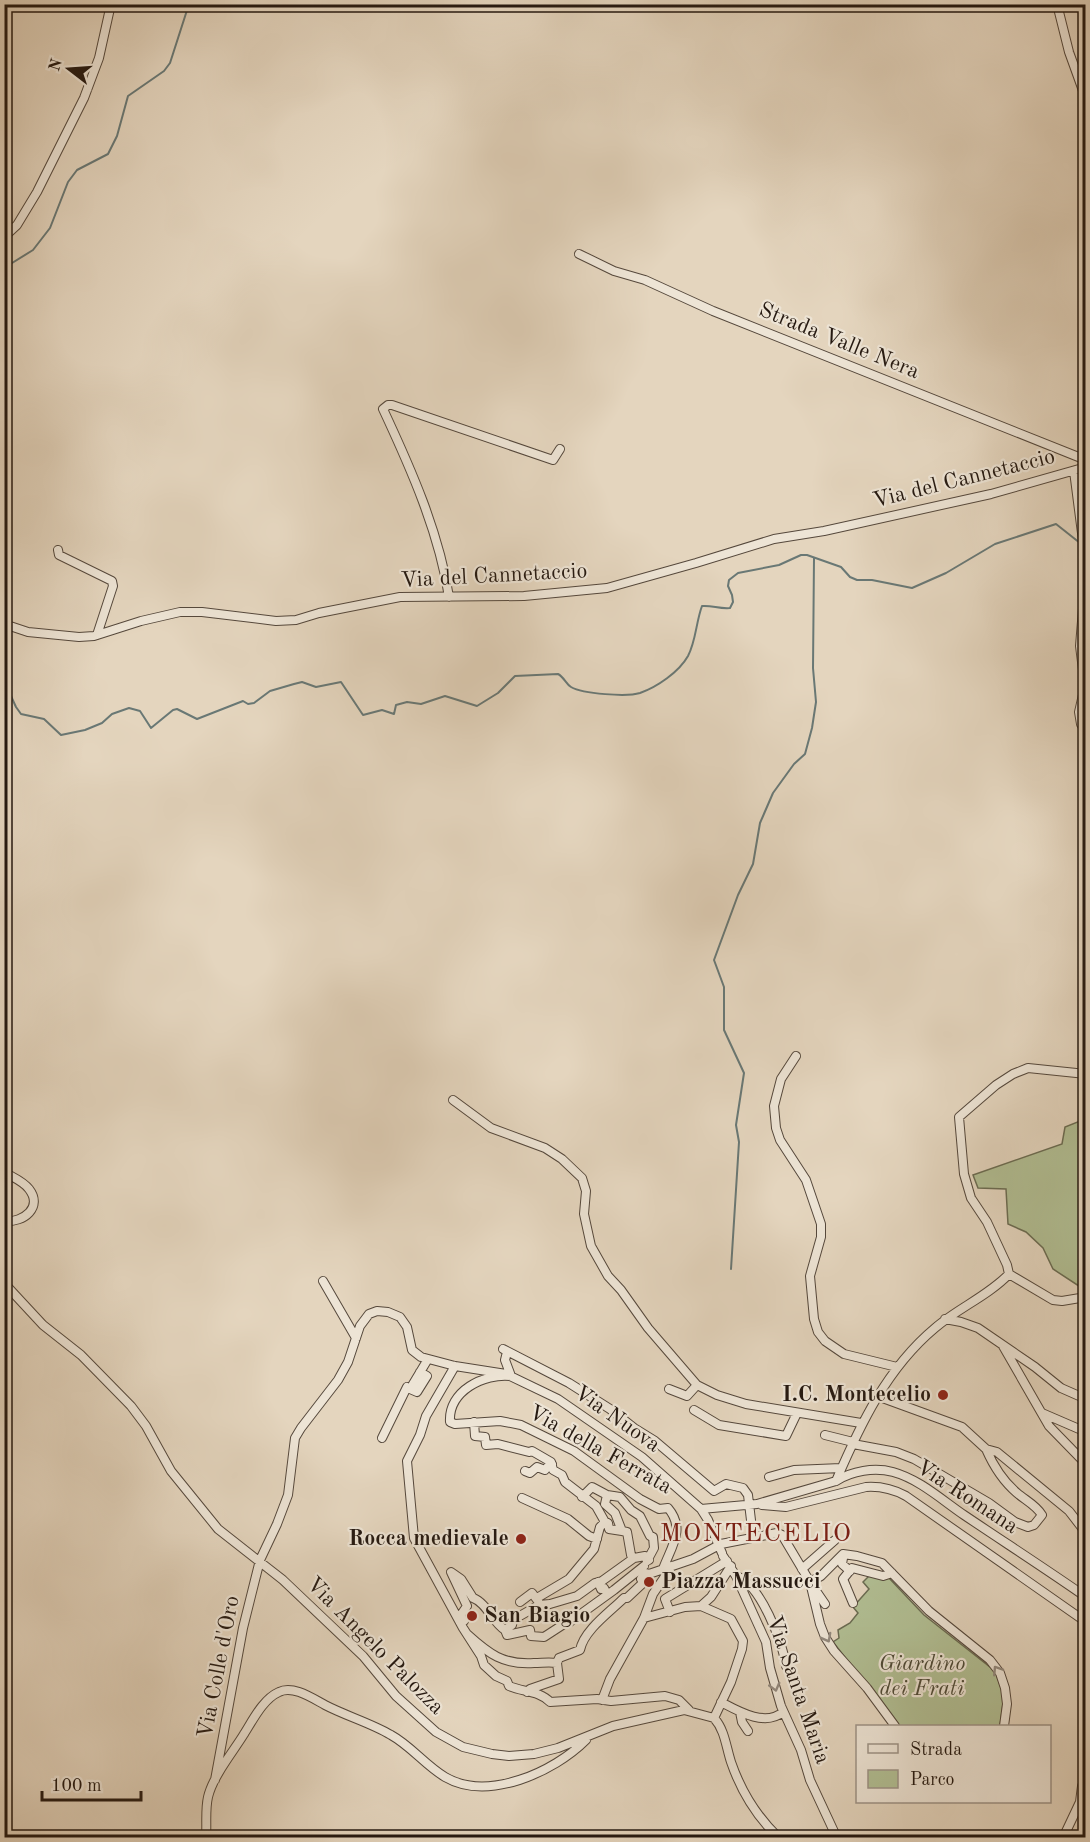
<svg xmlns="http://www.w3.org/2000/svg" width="1090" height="1842" viewBox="0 0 1090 1842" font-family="'Old Standard TT',serif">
	<rect width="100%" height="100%" fill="#e4d5be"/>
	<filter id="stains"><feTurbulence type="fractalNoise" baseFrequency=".00333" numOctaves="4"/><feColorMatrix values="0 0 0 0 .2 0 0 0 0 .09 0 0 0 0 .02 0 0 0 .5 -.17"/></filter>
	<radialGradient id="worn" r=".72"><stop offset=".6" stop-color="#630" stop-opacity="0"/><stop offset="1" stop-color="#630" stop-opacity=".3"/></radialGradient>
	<path fill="#b1be93" stroke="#6b6c52" stroke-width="1.5" d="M1085,1119V1290L1053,1269L1043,1248L1026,1232L1008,1224L1006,1189L978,1188L973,1175L1062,1144L1065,1127Z
		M869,1576L878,1577L883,1580L888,1577L924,1615L995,1671L1004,1696L1000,1726H899L833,1642L839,1638L838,1630L850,1623L858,1613L853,1607L869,1589L863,1582Z"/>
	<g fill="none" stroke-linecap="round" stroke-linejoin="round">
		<path stroke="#697875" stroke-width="2" d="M4,268L33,250L50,228L68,182L77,170L108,154L117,136L128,96L164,71L170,63L189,4
			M4,681L16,707L21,714L44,719L61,735L85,730L102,723L112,714L129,708L140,711L151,728L173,710L177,709L197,719L243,701L248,704L254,703L270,691L294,684L302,682L316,687L341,682L363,715L382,710L394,714L396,705L407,702L421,704L445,696L477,706L498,693L515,676L558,674C564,677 566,684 571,687C583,694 627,697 640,693C657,687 679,672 688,656C696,641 696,622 702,606C712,605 719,609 730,608L733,602L732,595L728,586L729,580L738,573L779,565L801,555H807L841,567L850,577L857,580H872L912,588L946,573L995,544L1056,524L1080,543
			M731,1269L739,1142L736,1125L744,1073L724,1030V987L714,960L738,895L753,864L760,823L773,793L794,764L805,754L812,728L816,702L813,668L814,558"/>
		<defs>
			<path id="minor" d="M1057,4L1069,52L1086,99
				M4,237L17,225L37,192L84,98L99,58L111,4
				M579,254L614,271L645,280L713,311L1086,460
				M1074,471L1086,564
				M58,550L59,555L112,581L113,586L97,635
				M1086,572L1080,646L1085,686L1079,712L1081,724L1086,732
				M449,597C439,532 411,469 383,409L388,405H392L553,460L560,449
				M4,624L28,632L79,637L94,636L141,621L180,612H202L276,621L296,620L319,613L400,597L524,596L607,588L696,563L774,539L824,531L991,494L1086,467
				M796,1056L781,1079L774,1106L776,1128L780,1140L806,1180L821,1224V1237L810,1276L814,1319L818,1332L825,1341L844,1354L897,1367
				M1086,1074L1028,1068L1013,1074L996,1085L959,1117L964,1174L971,1198L987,1222L1007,1265L1009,1274L1053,1300L1062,1301L1086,1297
				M453,1100L491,1128L545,1148L562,1159L582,1178L586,1191L584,1214L591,1246L608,1276L621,1290L648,1328L697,1385L717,1395L746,1404L861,1423
				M4,1172C12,1177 23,1181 29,1189C43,1207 24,1223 4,1221
				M323,1281L356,1338
				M4,1283L43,1325L81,1355L131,1406L146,1426L171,1471L218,1529L283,1580L363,1656L396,1696L436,1732L463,1747L492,1754L509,1756L534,1754L558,1748L613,1726L684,1710L714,1718
				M945,1319L961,1322L978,1328L1035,1367L1061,1388L1086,1399
				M1003,1346L1049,1426L1086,1464
				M503,1349L569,1383L610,1409L634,1428L655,1441L714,1491L726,1484L743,1488L748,1495L753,1537
				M507,1352L505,1360L511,1376C484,1373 448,1391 450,1422L455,1424L500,1421L521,1425L574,1451L640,1499L659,1509L668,1508C686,1529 671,1547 663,1569
				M455,1366L426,1416L420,1435L407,1461L414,1538L463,1628L481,1656L484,1665L496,1676L507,1681L509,1686C523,1692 540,1691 550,1702L597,1699L611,1701L665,1696L679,1700L689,1710
				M420,1372L427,1376L417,1392L410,1389L428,1359
				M669,1389L687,1396L697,1385
				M877,1396L962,1427L986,1449L997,1452L1069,1511L1086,1533
				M694,1410L719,1425L786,1436L797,1413
				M1042,1413L1086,1432
				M474,1422L475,1436L485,1437L486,1445L498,1444L529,1452L532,1451L551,1462L553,1470L562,1475L565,1482L596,1506L605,1522L608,1523L609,1529L622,1531
				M825,1435L853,1442
				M382,1438L407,1387L410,1389
				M853,1444L896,1452L914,1459L989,1503L1015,1522L1028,1527L1034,1525L1042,1515C1036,1505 1025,1500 1017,1493C1004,1482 993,1465 986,1449
				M525,1471L530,1473L537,1467L545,1470L549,1465L552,1464
				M769,1477L794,1470L841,1468
				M836,1481C860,1425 887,1368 935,1328C958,1308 988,1296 1009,1274
				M607,1495L605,1504L615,1513L622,1531L627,1532L631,1555L634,1558
				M582,1497L592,1487L607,1495L620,1497L631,1510L640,1516L650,1536L653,1537L654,1548L647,1561
				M522,1498L568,1519L589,1536L597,1539
				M762,1505L786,1507L866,1487C881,1486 893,1489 906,1496L1086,1622
				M701,1509L708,1520L722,1553
				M723,1556L736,1576L766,1642L770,1668L781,1706L801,1750L810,1780L837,1838
				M841,1556L843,1558L842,1564L850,1571
				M802,1569L835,1540
				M736,1576C760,1583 783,1643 786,1666
				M598,1582L601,1589L604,1588L607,1594
				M810,1582L821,1576L843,1554L857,1556L882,1563L929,1611L990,1660L1000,1673L1005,1688L1007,1704L1004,1726
				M812,1585L825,1604
				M537,1598L569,1579L594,1549L600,1527L605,1522
				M520,1602L532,1593L538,1601
				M853,1603L843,1579L852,1568L883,1576L892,1573
				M701,1606L731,1619L743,1641L742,1649L731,1682L714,1718C725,1730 726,1747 731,1762C741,1791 757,1817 779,1838
				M670,1612L665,1599L727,1561
				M518,1617L539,1605L550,1604L577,1596L595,1583L602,1581L634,1558L645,1556L649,1560
				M644,1618L685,1607L701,1606L711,1597L731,1566
				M513,1620L512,1625L505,1630L507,1635L530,1630L531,1636L544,1637L564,1624H567L614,1590L644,1566
				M464,1621L460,1616L467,1606L451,1572L461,1579L473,1598C487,1603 492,1622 505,1630
				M467,1634C489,1654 503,1665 534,1663C542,1663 549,1662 557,1663L559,1658L580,1650C584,1630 610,1612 624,1598H627L643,1583L641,1579L645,1573L649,1574L693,1559L721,1544L777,1533L782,1535L810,1582L820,1624L825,1637L834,1651L867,1688L895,1726
				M527,1692L530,1689L559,1679L557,1663
				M602,1700L610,1679L644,1618L653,1594L672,1566
				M721,1702C738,1711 765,1727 783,1712
				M740,1712L742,1722L748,1731
				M215,1780L243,1628L260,1560L277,1524L288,1495L295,1438L301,1428L338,1380L348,1362L360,1326L369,1314L377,1311L388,1312L400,1317L407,1327L412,1350L421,1357L455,1366L506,1374L558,1399L642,1457L701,1509L757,1504L836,1481C852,1471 874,1467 893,1472C919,1479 942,1500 964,1515C1004,1542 1046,1569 1086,1597
				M206,1838C207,1824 205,1810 208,1797C213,1776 233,1752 244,1734C253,1720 263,1699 279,1692C293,1685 312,1698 325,1705C346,1716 371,1723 391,1735C411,1746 425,1765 445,1777C488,1802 554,1772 586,1740
				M1063,1838L1080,1802L1082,1786"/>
		</defs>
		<use href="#minor" stroke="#55483c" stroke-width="10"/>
		<use href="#minor" stroke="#ede4d5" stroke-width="8"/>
	</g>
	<defs><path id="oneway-chevron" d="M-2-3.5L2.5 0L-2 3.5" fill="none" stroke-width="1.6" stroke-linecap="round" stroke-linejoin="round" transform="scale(1.5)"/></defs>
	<g stroke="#93897d">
		<use href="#oneway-chevron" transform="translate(827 1638) rotate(62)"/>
		<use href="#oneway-chevron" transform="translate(997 1670) rotate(-123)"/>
		<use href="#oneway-chevron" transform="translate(775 1687) rotate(75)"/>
	</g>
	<g fill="#8f2418" stroke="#ede4d5" stroke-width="2">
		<circle cx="943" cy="1395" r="6"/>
		<circle cx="521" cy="1539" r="6"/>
		<circle cx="649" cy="1582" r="6"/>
		<circle cx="472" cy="1616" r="6"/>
	</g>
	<g text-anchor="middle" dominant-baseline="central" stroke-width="4.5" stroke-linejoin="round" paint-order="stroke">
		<g font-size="22" fill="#251911" stroke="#ede4d5">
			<text transform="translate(839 341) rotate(22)">Strada Valle Nera</text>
			<text transform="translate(964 479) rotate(-14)">Via del Cannetaccio</text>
			<text transform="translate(494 576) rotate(-3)">Via del Cannetaccio</text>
			<text transform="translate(617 1419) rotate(35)">Via Nuova</text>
			<text transform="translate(600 1450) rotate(29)">Via della Ferrata</text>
			<text transform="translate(967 1497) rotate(33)">Via Romana</text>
			<text transform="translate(375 1646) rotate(45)">Via Angelo Palozza</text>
			<text transform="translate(219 1667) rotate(-79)">Via Colle d'Oro</text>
			<text transform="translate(798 1690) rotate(71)">Via Santa Maria</text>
		</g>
		<g font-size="22" font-weight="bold" fill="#251911" stroke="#ede4d5" text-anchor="end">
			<text x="931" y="1395">I.C. Montecelio</text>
			<text x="509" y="1539">Rocca medievale</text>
			<text x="661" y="1582" text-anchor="start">Piazza Massucci</text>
			<text x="484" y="1616" text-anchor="start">San Biagio</text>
		</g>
		<g font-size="22" font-style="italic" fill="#4f4b38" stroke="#ede4d5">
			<text x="922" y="1664">Giardino<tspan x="922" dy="25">dei Frati</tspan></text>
		</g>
		<g font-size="26" letter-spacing="1.5" fill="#7a1f14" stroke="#ede4d5">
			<text x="756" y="1534">MONTECELIO</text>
		</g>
	</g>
	<rect width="1090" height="1842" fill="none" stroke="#e4d5be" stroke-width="24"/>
	<rect x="6" y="6" width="1078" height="1830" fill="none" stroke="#251911" stroke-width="3"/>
	<rect x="12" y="12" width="1066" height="1818" fill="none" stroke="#251911" stroke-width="1.5"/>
	<rect x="856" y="1725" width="195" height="78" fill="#ede4d5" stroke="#9d9387" stroke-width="1.5"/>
	<rect x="868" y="1744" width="30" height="9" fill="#ede4d5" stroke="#9d9387" stroke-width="1.5"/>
	<text x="910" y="1755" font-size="18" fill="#251911">Strada</text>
	<rect x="868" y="1770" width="30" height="18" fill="#b1be93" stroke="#9d9387" stroke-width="1.5"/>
	<text x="910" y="1785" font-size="18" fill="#251911">Parco</text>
	<g transform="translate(69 69) rotate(287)" stroke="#ede4d5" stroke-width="4.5" paint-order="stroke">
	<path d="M0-4.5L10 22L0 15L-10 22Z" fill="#251911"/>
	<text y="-9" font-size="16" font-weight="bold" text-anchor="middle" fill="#251911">N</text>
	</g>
	<path d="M42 1791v9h99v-9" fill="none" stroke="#251911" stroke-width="3"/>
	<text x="51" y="1791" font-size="18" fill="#251911" stroke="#ede4d5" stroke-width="4.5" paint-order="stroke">100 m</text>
	<rect width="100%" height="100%" filter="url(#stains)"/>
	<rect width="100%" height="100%" fill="url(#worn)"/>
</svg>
